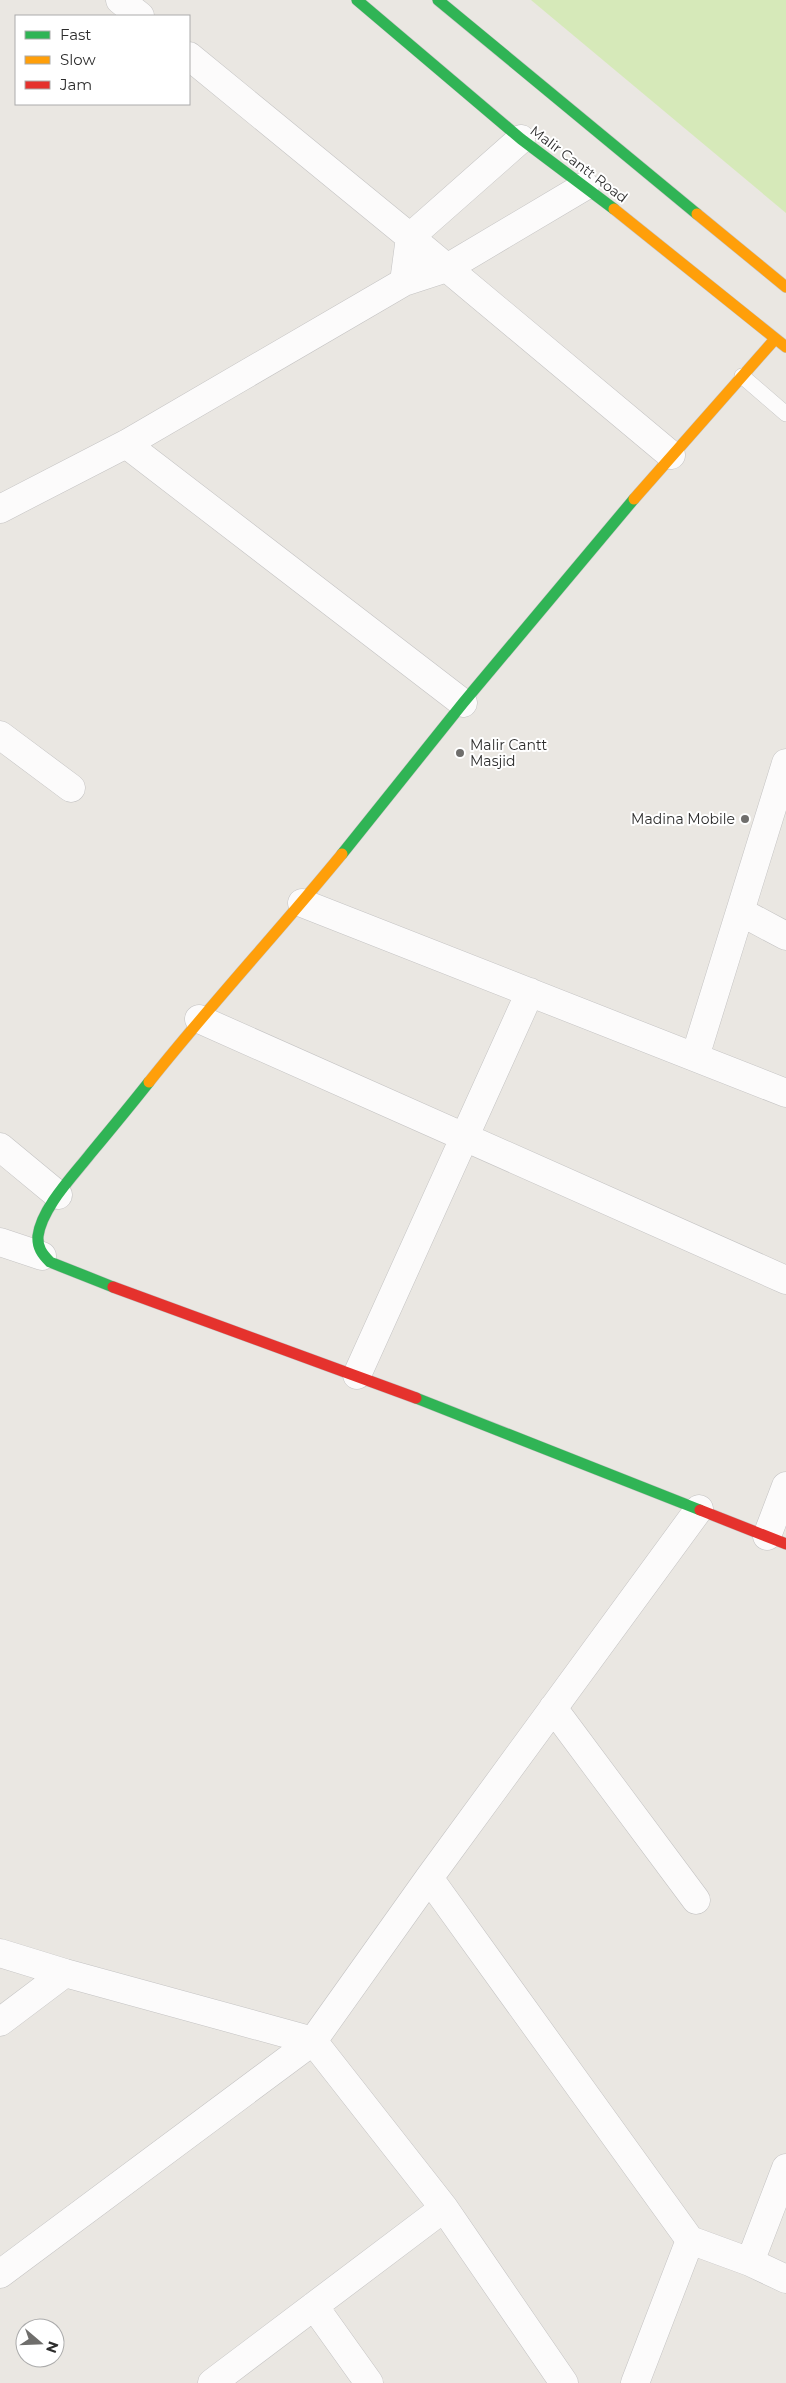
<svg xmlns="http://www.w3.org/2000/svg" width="786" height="2383" viewBox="0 0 786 2383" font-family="Montserrat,sans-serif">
	<rect width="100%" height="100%" fill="#eae7e2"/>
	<path fill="#d6e9b9" d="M531,0H786V213Z"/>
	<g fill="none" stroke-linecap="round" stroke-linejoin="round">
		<defs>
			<path id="lane" d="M742,376L786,414"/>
			<path id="street" d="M120,0L140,16
				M189,56L410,237L671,455
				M404,282L410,237L521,139
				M126,444L463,703
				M0,509L126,444L404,282L447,268L585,186
				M0,735L71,788
				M302,903L786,1093
				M741,912L786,936
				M199,1019L786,1280
				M695,1057L786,763
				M0,1147L58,1195
				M0,1242L42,1256
				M357,1375L530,992
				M767,1536L786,1486
				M553,1708L696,1900
				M429,1878L690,2240L750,2262L786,2279
				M0,1953L65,1973L313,2041L444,2208L564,2383
				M0,2022L65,1973
				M750,2262L786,2168
				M0,2274L313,2041L429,1878L699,1509
				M314,2306L369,2383
				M212,2383L444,2208
				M635,2383L690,2240"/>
			<path id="fast" d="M357,0L521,139L614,209
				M438,0L697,214
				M342,854L463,703L634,499
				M113,1287L50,1262C42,1254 37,1247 38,1236C42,1207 74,1175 91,1153C111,1129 130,1106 149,1082
				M416,1398L700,1510"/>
			<path id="slow" d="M614,209L786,347
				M697,214L786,287
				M634,499L775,339
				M149,1082C211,1004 279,931 342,854"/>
			<path id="jam" d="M113,1287L416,1398
				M700,1510L786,1544"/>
		</defs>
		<use href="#lane" stroke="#c4c3c3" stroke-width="16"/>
		<use href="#street" stroke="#c4c3c3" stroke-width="29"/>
		<use href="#fast" stroke="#c4c3c3" stroke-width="12"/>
		<use href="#slow" stroke="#c4c3c3" stroke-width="12"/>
		<use href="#jam" stroke="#c4c3c3" stroke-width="12"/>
		<use href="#lane" stroke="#fcfbfb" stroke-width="15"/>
		<use href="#street" stroke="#fcfbfb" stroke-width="28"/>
		<use href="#fast" stroke="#30b455" stroke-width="11"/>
		<use href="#slow" stroke="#ff9f0a" stroke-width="11"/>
		<use href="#jam" stroke="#e5322d" stroke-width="11"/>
	</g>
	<g fill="#6f6e6c" stroke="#fff" stroke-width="2">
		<circle cx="460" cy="753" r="5"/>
		<circle cx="745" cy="819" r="5"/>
	</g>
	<g text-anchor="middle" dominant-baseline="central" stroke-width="4" stroke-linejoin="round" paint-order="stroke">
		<g font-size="14" fill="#2d2d2d" stroke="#fff">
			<text transform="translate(579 164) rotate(37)">Malir Cantt Road</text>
		</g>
		<g font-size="14" fill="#2d2d2d" stroke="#fff" text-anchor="start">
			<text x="470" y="745">Malir Cantt<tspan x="470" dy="16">Masjid</tspan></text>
			<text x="735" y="819" text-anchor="end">Madina Mobile</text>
		</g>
	</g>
	<rect x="15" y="15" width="175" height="90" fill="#ffffff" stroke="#ababab"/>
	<rect x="25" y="31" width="25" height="8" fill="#30b455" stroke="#ababab"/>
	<text x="60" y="40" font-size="15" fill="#2d2d2d">Fast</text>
	<rect x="25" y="56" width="25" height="8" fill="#ff9f0a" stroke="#ababab"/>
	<text x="60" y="65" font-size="15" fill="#2d2d2d">Slow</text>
	<rect x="25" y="81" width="25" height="8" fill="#e5322d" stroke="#ababab"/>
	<text x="60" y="90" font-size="15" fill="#2d2d2d">Jam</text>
	<g transform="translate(40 2343) rotate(109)"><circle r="24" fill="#ffffff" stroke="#ababab"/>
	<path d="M0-4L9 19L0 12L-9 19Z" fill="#6f6e6c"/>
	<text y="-8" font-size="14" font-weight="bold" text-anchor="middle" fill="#2d2d2d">N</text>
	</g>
</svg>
